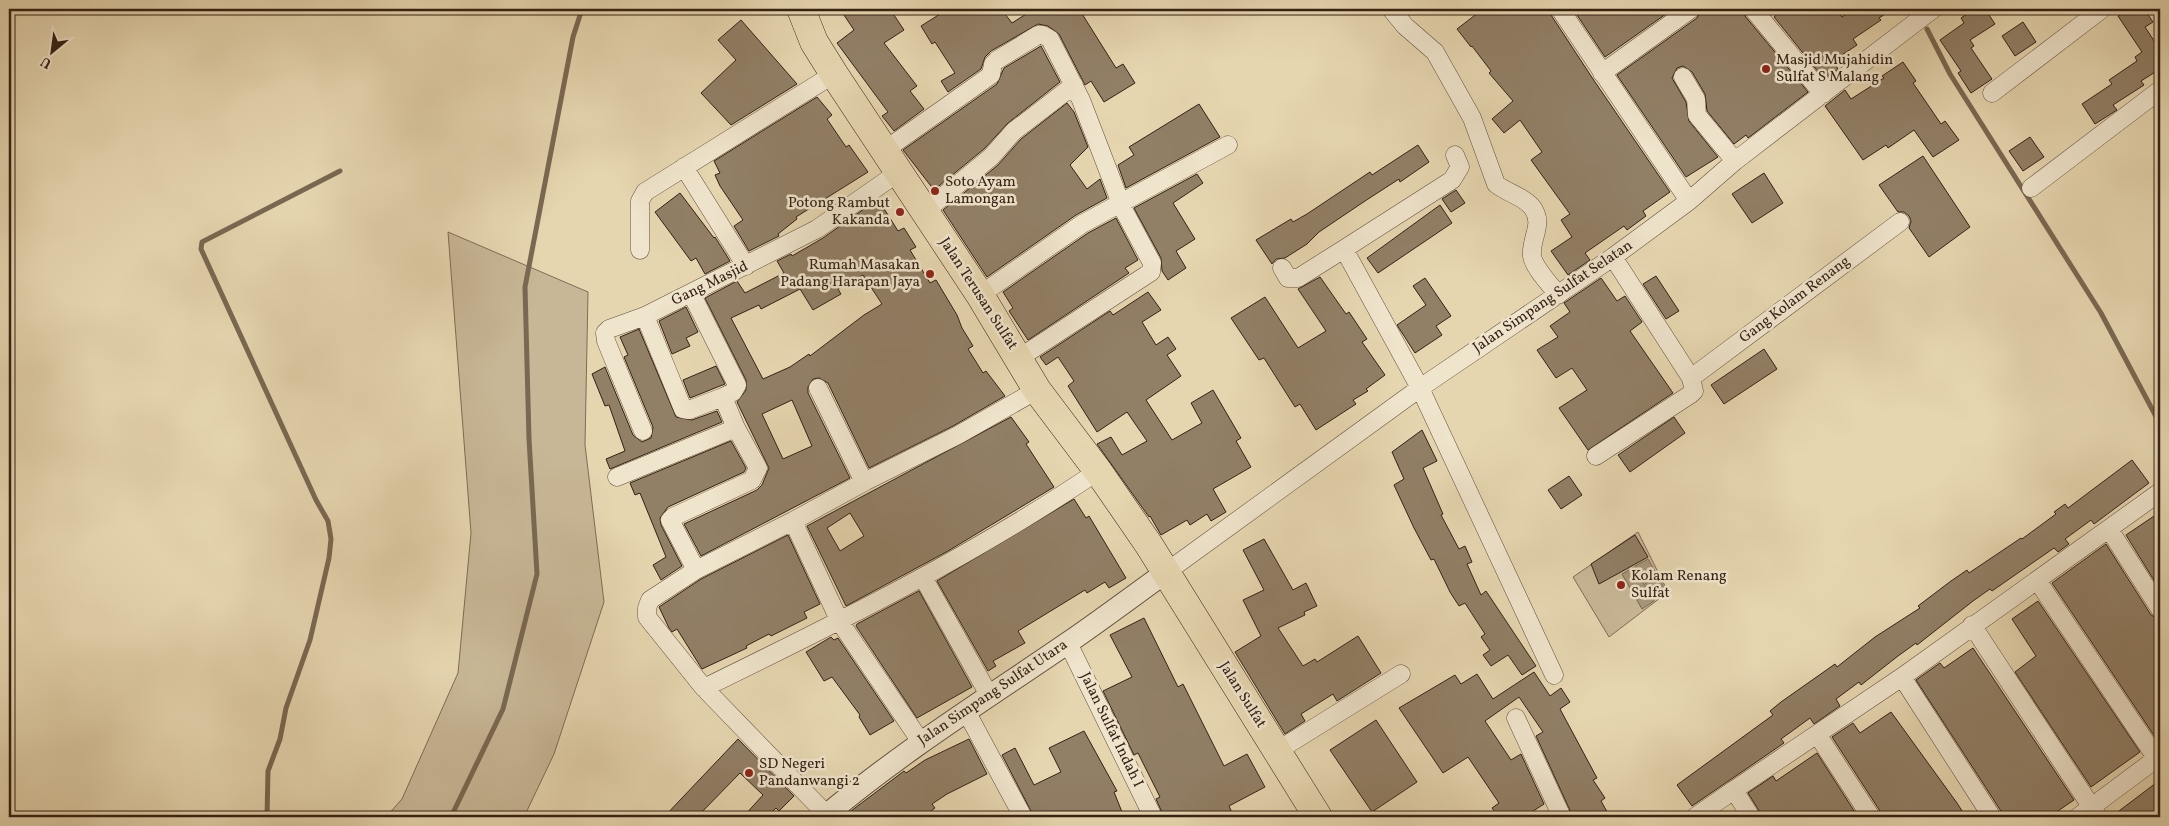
<svg xmlns="http://www.w3.org/2000/svg" width="2169" height="826" viewBox="0 0 2169 826" font-family="Vollkorn,serif">
	<rect width="100%" height="100%" fill="#e6d6b0"/>
	<filter id="stains"><feTurbulence type="fractalNoise" baseFrequency=".004" numOctaves="4"/><feColorMatrix values="0 0 0 0 .2 0 0 0 0 .09 0 0 0 0 .02 0 0 0 .5 -.17"/></filter>
	<radialGradient id="worn" r=".72"><stop offset=".6" stop-color="#630" stop-opacity="0"/><stop offset="1" stop-color="#630" stop-opacity=".3"/></radialGradient>
	<path fill="#c8b796" stroke="#7e6c56" d="M448,232L588,292L585,445L604,602L554,754L524,817H386L402,799L458,673L471,533Z
		M1638,532L1668,592L1609,637L1573,577Z"/>
	<path fill="#a9987b" stroke="#7a6852" d="M1648,559L1666,591L1655,599L1635,566Z
		M1634,567L1654,601L1642,609L1622,574Z"/>
	<g fill="none" stroke-linecap="round" stroke-linejoin="round">
		<path stroke="#7a6852" stroke-width="5" d="M1927,29L1950,74L2101,313L2160,424
			M267,817L268,771L280,739L286,708L310,640L329,558L331,539L328,521L316,500L201,249L202,242L340,171
			M451,817L503,709L537,574L529,439L525,287L573,37L582,9"/>
	</g>
	<path fill="#917f66" stroke="#342115" fill-rule="evenodd" d="M840,9H890L904,30L884,43L917,86L910,91L924,109L894,131L882,116L888,112L837,43L854,30Z
		M948,9H1001L1012,23L1031,11L1034,15L1045,9H1079L1116,68L1123,64L1135,83L1104,102L1091,81L1085,85L1059,34L1048,26L1038,24L991,51L985,57L981,69L948,92L941,81L955,73L935,42L932,44L921,26Z
		M1483,9H1550L1551,15L1593,79L1670,192L1643,211L1646,216L1627,230L1624,226L1585,253L1590,260L1568,275L1551,251L1572,237L1561,220L1570,214L1531,160L1542,152L1520,120L1504,133L1492,119L1513,101L1489,73L1491,71L1472,46L1471,47L1457,29Z
		M1573,9H1673L1605,57Z
		M1702,9H1743L1745,16L1808,92L1748,138L1746,135L1734,144L1707,111L1705,94L1692,72L1683,66L1677,68L1672,78L1686,102L1689,121L1718,157L1686,177L1617,75L1697,18Z
		M1783,9H1837L1842,17L1855,9H1893L1879,18L1881,20L1853,39L1857,45L1833,61L1838,69L1824,79L1774,17Z
		M1974,9H1985L1995,24L1970,40L1974,46L1971,48L1992,79L1971,93L1958,73L1961,71L1940,40L1964,23L1961,18Z
		M2129,9H2144L2153,22L2145,27L2160,50V69L2141,81L2144,85L2113,105L2117,110L2095,124L2082,104L2112,84L2109,80L2137,61L2135,57L2142,52L2118,16Z
		M741,20L797,84L731,125L701,93L736,60L718,40Z
		M2023,22L2036,42L2015,56L2002,36Z
		M1041,46L1060,82L1008,123L984,149L934,190L903,150L997,84L1004,68Z
		M1903,62L1916,81L1913,83L1941,124L1945,121L1959,140L1933,157L1914,130L1888,148L1886,145L1863,160L1825,106L1845,90L1851,99L1884,78L1882,76Z
		M817,97L832,115L827,119L846,147L849,145L868,172L796,217L797,219L778,234L779,236L749,251L734,226L743,220L720,186L715,175L720,173L714,161Z
		M1067,103L1074,112L1088,147L1070,165L1087,189L1100,179L1107,198L1076,215L987,277L943,210L998,165L1021,139Z
		M1199,104L1220,137L1126,188L1118,165L1134,155L1129,147Z
		M2030,137L2044,157L2023,171L2009,151Z
		M1418,145L1429,162L1400,182L1399,179L1365,201L1319,232L1307,244L1285,258L1276,259L1272,264L1256,240L1291,219L1293,222L1307,214L1370,172L1372,175Z
		M1923,156L1970,227L1929,257L1909,228L1911,221L1909,216L1904,212H1898L1879,185Z
		M1764,173L1783,203L1752,223L1732,194Z
		M1197,174L1203,183L1173,203L1195,239L1176,251L1186,268L1168,280L1162,271L1161,258L1134,208Z
		M1456,190L1465,203L1451,212L1442,199Z
		M680,193L714,238L715,237L730,261L705,274L696,258L691,261L655,212Z
		M878,199L898,231L904,228L916,247L910,250L930,283L936,280L957,315L962,328L973,346L968,349L983,373L986,371L1005,396L953,426L869,468L828,383L819,378L813,379L808,387V393L850,478L701,556L684,524L757,490L762,485L769,468L737,402L746,390V380L705,298L737,281L745,293L784,273L777,261L791,254L792,256L823,238ZM863,275L882,304L864,315L810,356L809,354L790,367L763,379L731,318L759,305L761,309L800,289L813,310L841,294L838,289ZM792,400L812,446L783,459L762,414Z
		M1440,205L1452,223L1378,273L1367,258Z
		M1116,218L1138,260L1125,268L1129,273L1028,340L1009,311L1013,308L1003,292L1088,233Z
		M1656,276L1679,311L1666,319L1643,284Z
		M1320,277L1346,314L1349,312L1367,339L1362,342L1385,375L1366,389L1368,391L1353,400L1356,404L1316,430L1300,404L1295,407L1264,358L1259,360L1231,318L1265,297L1298,348L1326,331L1298,289Z
		M1425,278L1451,316L1436,326L1442,335L1415,353L1397,325L1426,305L1413,286Z
		M1601,278L1617,301L1625,296L1642,322L1630,331L1673,393L1588,450L1559,408L1587,390L1572,368L1556,378L1537,350L1558,337L1550,326L1570,312L1564,303Z
		M1148,292L1161,310L1142,322L1156,345L1168,337L1176,349L1167,355L1181,376L1146,400L1172,440L1202,423L1191,403L1213,390L1241,438L1236,441L1251,467L1213,489L1226,512L1211,521L1207,514L1190,525L1187,520L1161,535L1150,516L1149,517L1097,444L1111,437L1122,455L1147,441L1127,412L1097,432L1068,386L1074,381L1058,357L1046,365L1040,357L1110,311L1113,315Z
		M686,307L698,332L686,338L690,346L672,354L659,321Z
		M639,329L676,417L692,420L717,411L722,422L610,469L606,459L625,451L609,405L605,406L592,374L605,367L633,435L642,442L651,438L653,427L624,357L628,355L620,337Z
		M1764,349L1777,369L1724,404L1711,385Z
		M716,366L725,384L690,398L683,380Z
		M1011,417L1029,442L1026,444L1054,487L948,551L846,606L807,526ZM850,513L864,536L840,551L827,528Z
		M1674,417L1685,433L1630,472L1618,455Z
		M1422,430L1437,461L1423,468L1443,514L1441,515L1459,549L1465,546L1472,562L1467,564L1481,595L1486,591L1536,666L1522,675L1508,655L1491,666L1483,655L1490,650L1481,637L1485,634L1465,603L1459,606L1450,592L1434,559L1431,560L1414,528L1394,485L1404,479L1392,452Z
		M731,441L746,468L744,472L668,507L660,518L661,525L682,566L661,580L653,565L666,557L640,493L635,495L630,483Z
		M2132,460L2149,483L2094,524L2091,520L2065,539L2069,544L2058,552L2054,548L1992,591L1990,589L1973,601L1917,645L1916,643L1898,656L1861,685L1859,682L1836,699L1840,706L1814,724L1810,718L1781,739L1784,743L1692,806L1677,785L1773,715L1770,711L1781,702L1835,664L1837,667L1875,637L1920,608L1918,606L1951,581L1967,570L1969,573L2021,538L2022,539L2056,514L2054,512L2065,504L2068,508Z
		M1569,476L1582,495L1561,509L1548,490Z
		M1074,499L1086,518L1089,516L1126,578L1109,588L1105,582L1087,593L1085,590L1018,631L1025,643L993,661L996,666L988,671L937,581Z
		M2160,512V590L2126,535Z
		M788,535L820,604L804,612L807,618L771,636L769,634L746,646L747,648L702,669L677,629L672,632L669,628L659,607L701,579Z
		M1635,535L1648,557L1599,584L1591,564Z
		M1264,539L1293,590L1306,583L1317,606L1304,612L1305,615L1278,628L1303,666L1315,659L1317,662L1358,636L1381,673L1337,701L1333,694L1301,714L1305,721L1285,734L1235,652L1261,636L1243,600L1264,590L1243,550Z
		M2106,544L2151,615L2160,620V737L2157,740L2052,583Z
		M919,591L972,687L917,718L856,626L857,624Z
		M2038,601L2140,752L2091,787L2015,672L2036,656L2012,619Z
		M1144,618L1178,687L1183,684L1224,766L1247,754L1265,787L1229,806L1234,817H1164L1156,799L1160,797L1138,753L1134,755L1103,691L1132,677L1110,635Z
		M831,637L834,640L838,638L894,721L870,735L859,717L860,715L832,677L824,681L806,652Z
		M1973,648L2074,800L2049,817H2003L2001,811L1916,680L1940,663L1944,668Z
		M1534,672L1550,696L1561,688L1570,702L1560,709L1597,778L1593,780L1605,798L1601,801L1610,817H1573L1536,736L1543,732L1519,697L1485,721L1511,760L1521,754L1544,804L1524,817H1499L1492,808L1499,803L1468,757L1443,773L1399,708L1455,675L1461,684L1477,674L1493,699Z
		M1891,712L1957,803L1966,817H1882L1880,811L1832,737L1853,723L1860,733Z
		M1376,720L1417,782L1372,812L1330,750Z
		M1084,731L1117,791L1114,792L1124,817H1034L1002,755L1015,748L1034,785L1061,772L1049,748Z
		M738,739L794,796L779,811L776,808L767,817H743L763,795L740,773L697,817H664Z
		M969,739L987,774L947,794L932,804L935,808L923,817H843L904,771L906,773L925,760Z
		M1817,753L1858,817H1763L1748,793L1773,776L1776,781Z
		M2160,780V817H2111Z"/>
	<g fill="none" stroke-linecap="round" stroke-linejoin="round">
		<defs>
			<path id="minor" d="M1391,9L1405,26L1435,52L1472,118L1496,184C1507,193 1523,196 1532,207C1545,224 1530,238 1532,256C1534,268 1550,284 1558,295
				M1560,9L1689,201
				M1753,9L1823,94
				M1602,73L1691,9
				M1683,77L1696,99L1697,115L1735,161
				M1992,93L2102,9
				M885,150L991,75L993,64L997,60L1038,35H1043L1050,39L1081,100L1123,209L1152,263L1151,272L1019,358
				M1455,155L1460,167L1452,180L1344,249L1420,388L1554,675
				M684,167L746,266
				M2031,188L2160,90
				M924,212L991,157L1014,131L1074,85
				M640,250V201L645,192L834,74
				M1613,257L1691,378
				M1282,268L1288,278H1298L1344,249
				M691,293L737,385L733,392L723,397L736,428L758,468L752,480L673,517L670,520L696,570
				M980,295L1082,224L1228,145
				M645,316L683,409L689,410L723,397
				M818,388L864,482
				M643,431L606,341L605,333L609,329L645,316L817,229L899,172
				M1596,456L1691,394L1694,391L1691,378L1900,222
				M617,477L736,428
				M793,521L840,622L921,742
				M2109,529L2160,609
				M1165,573L1420,388L1613,257L1689,201L1735,161L1933,9
				M924,579L989,695
				M2037,580L2157,759
				M1972,625L2098,817
				M1068,643L1153,817
				M1902,677L1992,817
				M704,688C841,621 971,557 1098,471
				M966,711L1023,817
				M1516,718L1562,817
				M1817,734L1871,817
				M1277,751L1401,674
				M827,815L704,688L647,617V608L650,600L696,570L793,521L866,481L958,435L1037,390
				M1695,817L1734,790
				M1751,817L1734,790L1902,677L2160,492
				M2078,817L2160,756"/>
			<path id="tertiary" d="M824,817C901,752 986,699 1069,642C1101,620 1133,596 1165,573"/>
			<path id="primary" d="M801,9L814,42L834,74L980,295L1037,390L1098,471L1149,545L1318,817"/>
		</defs>
		<use href="#minor" stroke="#604e3c" stroke-width="19"/>
		<use href="#tertiary" stroke="#604e3c" stroke-width="23"/>
		<use href="#primary" stroke="#342115" stroke-width="29"/>
		<use href="#minor" stroke="#efe4cc" stroke-width="18"/>
		<use href="#tertiary" stroke="#efe4cc" stroke-width="21"/>
		<use href="#primary" stroke="#e6d6b0" stroke-width="28"/>
	</g>
	<g fill="#8f2418" stroke="#efe4cc" stroke-width="2">
		<circle cx="1766" cy="69" r="5"/>
		<circle cx="935" cy="191" r="5"/>
		<circle cx="900" cy="212" r="5"/>
		<circle cx="930" cy="274" r="5"/>
		<circle cx="1621" cy="585" r="5"/>
		<circle cx="749" cy="773" r="5"/>
	</g>
	<g text-anchor="middle" dominant-baseline="central" stroke-width="5" stroke-linejoin="round" paint-order="stroke">
		<g font-size="15" fill="#342115" stroke="#efe4cc" text-anchor="start">
			<text x="1776" y="60">Masjid Mujahidin<tspan x="1776" dy="17">Sulfat S Malang</tspan></text>
			<text x="945" y="182">Soto Ayam<tspan x="945" dy="17">Lamongan</tspan></text>
			<text x="890" y="203" text-anchor="end">Potong Rambut<tspan x="890" dy="17">Kakanda</tspan></text>
			<text x="920" y="265" text-anchor="end">Rumah Masakan<tspan x="920" dy="17">Padang Harapan Jaya</tspan></text>
			<text x="1631" y="576">Kolam Renang<tspan x="1631" dy="17">Sulfat</tspan></text>
			<text x="759" y="764">SD Negeri<tspan x="759" dy="17">Pandanwangi 2</tspan></text>
		</g>
		<g font-size="15" fill="#342115" stroke="#efe4cc">
			<text transform="translate(710 284) rotate(-26)">Gang Masjid</text>
			<text transform="translate(978 294) rotate(57)">Jalan Terusan Sulfat</text>
			<text transform="translate(1553 297) rotate(-34)">Jalan Simpang Sulfat Selatan</text>
			<text transform="translate(1795 300) rotate(-37)">Gang Kolam Renang</text>
			<text transform="translate(993 693) rotate(-34)">Jalan Simpang Sulfat Utara</text>
			<text transform="translate(1242 695) rotate(58)">Jalan Sulfat</text>
			<text transform="translate(1111 730) rotate(64)">Jalan Sulfat Indah I</text>
		</g>
	</g>
	<rect width="2169" height="826" fill="none" stroke="#e6d6b0" stroke-width="30"/>
	<rect x="10" y="10" width="2149" height="806" fill="none" stroke="#342115" stroke-width="2.5"/>
	<rect x="15" y="15" width="2139" height="796" fill="none" stroke="#342115"/>
	<g transform="translate(52 52) rotate(209)" stroke="#efe4cc" stroke-width="4" paint-order="stroke">
	<path d="M0-4L9 19L0 12L-9 19Z" fill="#342115"/>
	<text y="-8" font-size="14" font-weight="bold" text-anchor="middle" fill="#342115">U</text>
	</g>
	<rect width="100%" height="100%" filter="url(#stains)"/>
	<rect width="100%" height="100%" fill="url(#worn)"/>
</svg>
